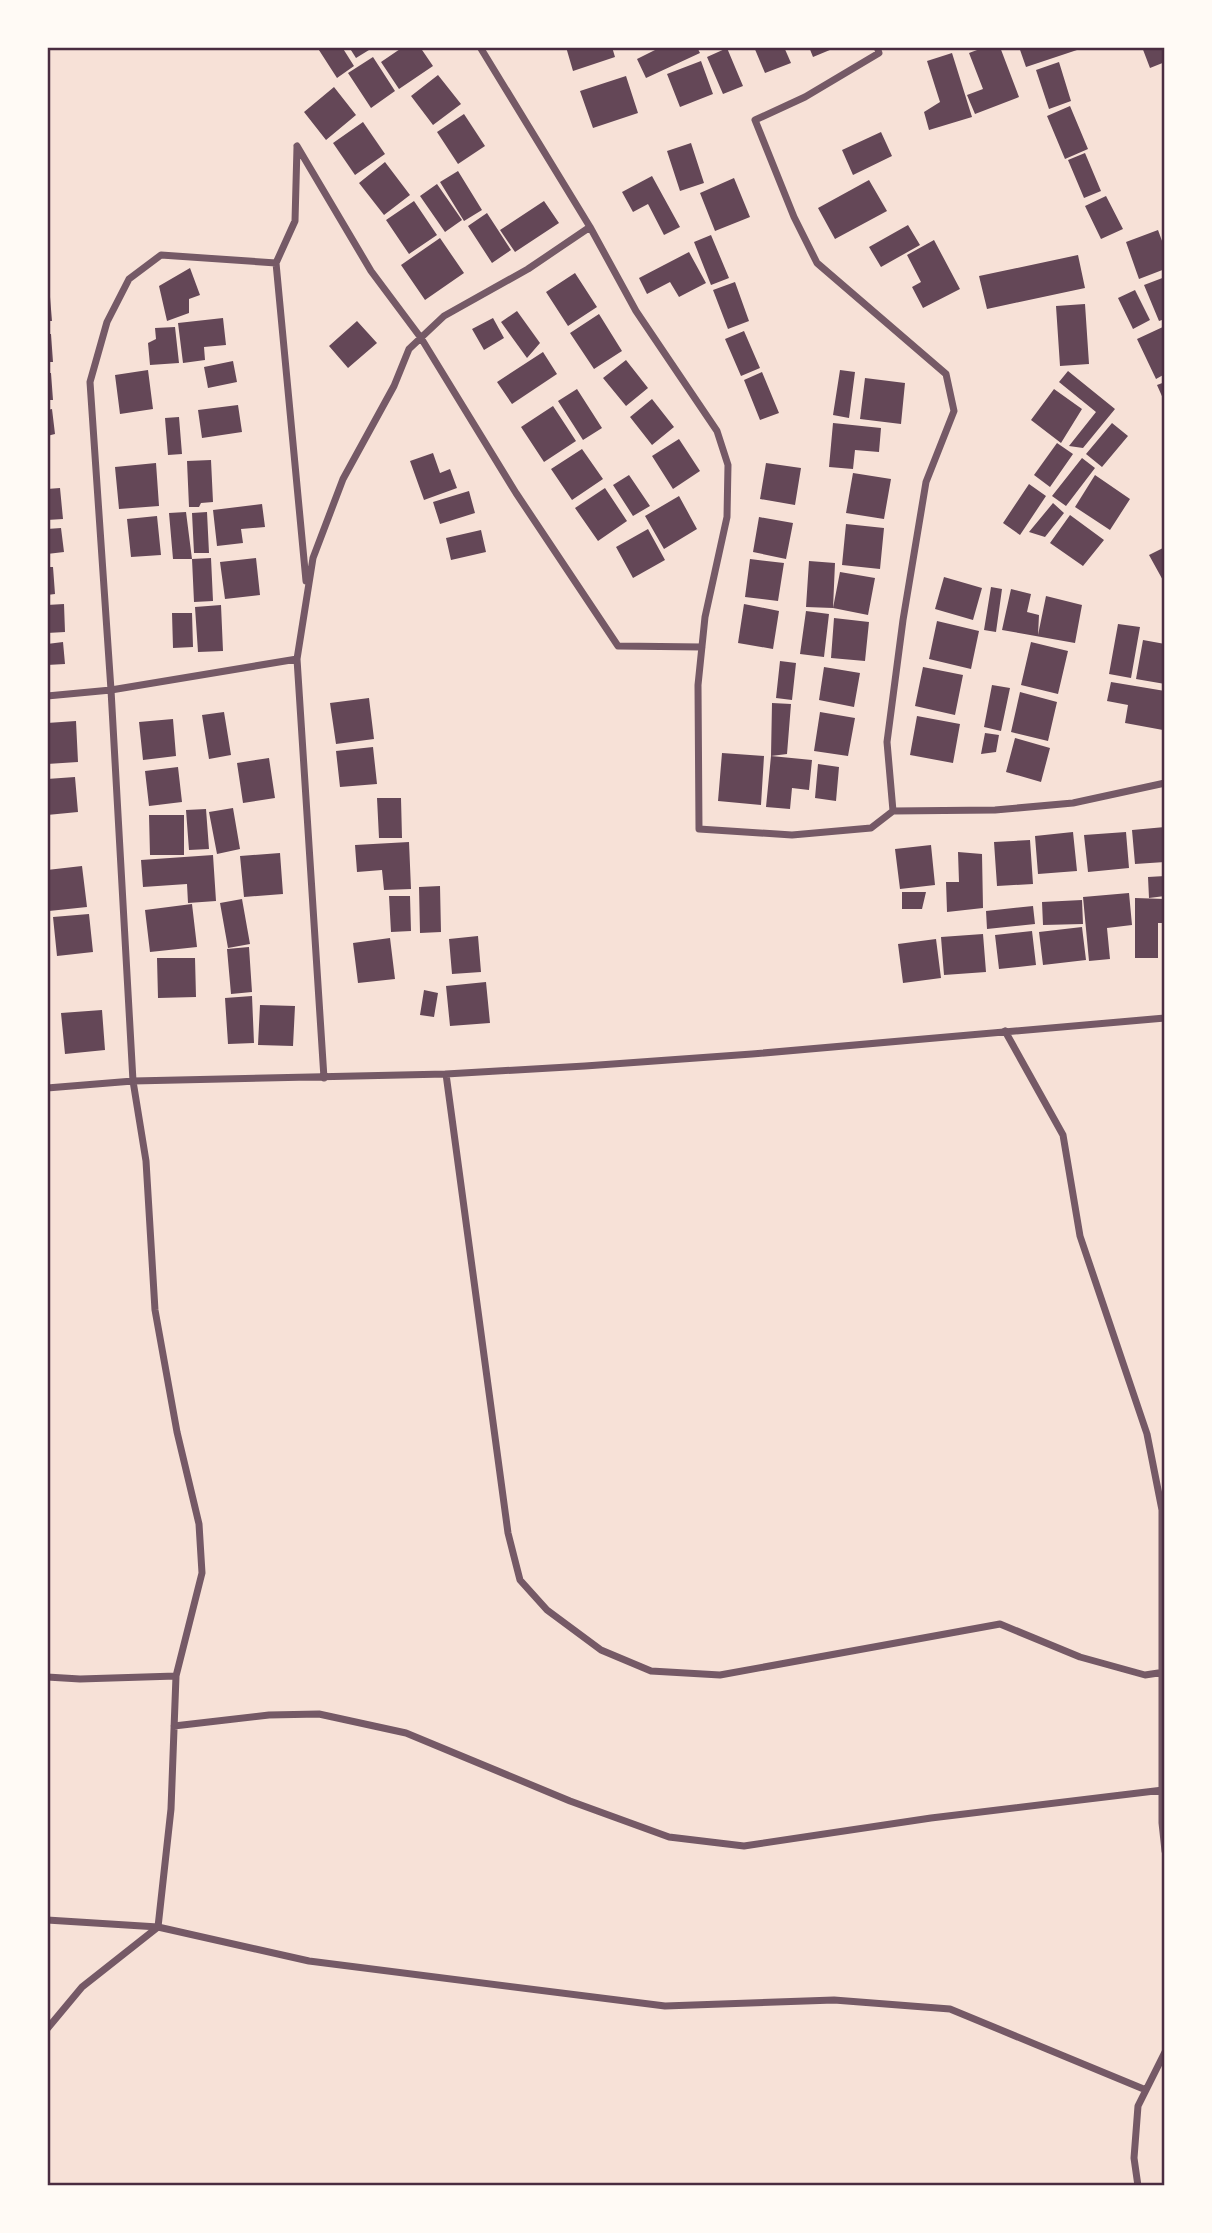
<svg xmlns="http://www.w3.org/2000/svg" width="1212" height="2233" viewBox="0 0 1212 2233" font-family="Ubuntu,sans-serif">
	<rect width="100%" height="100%" fill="#f7e1d7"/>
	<path fill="#644757" d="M317,47H342L354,66L337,78Z
		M349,47H367L369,50L356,58Z
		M403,47H420L433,66L399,89L381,62Z
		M566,47H612L615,57L573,71Z
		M661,47H697L700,53L646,78L637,59Z
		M754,47H784L791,63L765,73Z
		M809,47H837L813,57Z
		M985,47H1000L1019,97L975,114L967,95L983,89L969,53Z
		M1019,47H1083V48L1026,67Z
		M1142,47H1165V62L1150,68Z
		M727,48L743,86L723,94L707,57Z
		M952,53L972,117L929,130L924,112L940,102L927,61Z
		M373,57L395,91L371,108L348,73Z
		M701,61L713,94L680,107L667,74Z
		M1059,62L1071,101L1049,109L1036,70Z
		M438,75L461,104L433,125L411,96Z
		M626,76L638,113L593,128L580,91Z
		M334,87L356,115L326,140L304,112Z
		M1070,106L1088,149L1065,159L1047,116Z
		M464,114L485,146L458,164L437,132Z
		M363,122L385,154L355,175L333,143Z
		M881,132L892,156L853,175L842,150Z
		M691,143L704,183L680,191L667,151Z
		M1085,153L1101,191L1084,198L1068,160Z
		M385,162L410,195L384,215L359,183Z
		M458,171L482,210L464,221L440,182Z
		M652,176L680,227L664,235L648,204L633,212L622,192Z
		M734,178L750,217L715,231L700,193Z
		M869,180L887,211L835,239L818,208Z
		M437,184L462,220L445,232L420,196Z
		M1106,196L1123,229L1101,239L1085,206Z
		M414,201L437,235L409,254L386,220Z
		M544,201L559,223L515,252L500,230Z
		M487,213L511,250L492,263L468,226Z
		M908,225L920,245L881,267L869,247Z
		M1158,230L1165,249V269L1139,279L1126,242Z
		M711,235L729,278L711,285L694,242Z
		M440,238L464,273L425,300L401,265Z
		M934,240L960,289L923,308L912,287L921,282L907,255Z
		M689,252L706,283L679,297L670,282L647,294L639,278Z
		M1078,255L1085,288L987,309L979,276Z
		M190,268L200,295L189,299V313L167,321L159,286Z
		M575,273L597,307L568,326L546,292Z
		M1165,277V319L1159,321L1144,285Z
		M735,282L749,321L728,329L713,290Z
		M1135,290L1150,320L1133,329L1118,298Z
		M47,297H50L52,321H47Z
		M1085,304L1089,364L1060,366L1056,306Z
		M517,311L540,343L527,358L501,322Z
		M599,314L622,351L594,369L570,333Z
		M223,318L226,345L204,347L205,360L183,363L178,323Z
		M493,318L504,338L484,350L472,329Z
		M357,321L377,343L348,368L329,346Z
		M1165,326V374L1156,379L1137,339Z
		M175,327L179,363L150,365L148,343L156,339L155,328Z
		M744,331L760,368L741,376L725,339Z
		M47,334H51L53,362H47Z
		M543,352L557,374L512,404L497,382Z
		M626,360L648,388L626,406L603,378Z
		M233,361L237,382L208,388L204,367Z
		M148,370L153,409L120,414L115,375Z
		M840,370L855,372L849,418L833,415Z
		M1068,371L1115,409L1083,448L1069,446L1096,412L1059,382Z
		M762,372L779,413L760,420L744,380Z
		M47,373H51L53,400H47Z
		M865,378L905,383L901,424L860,419Z
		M1165,382V403L1157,385Z
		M577,389L602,428L583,440L558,401Z
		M1054,389L1082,409L1061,443L1031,420Z
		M652,399L674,427L652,445L630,417Z
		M238,405L242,432L202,438L198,410Z
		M553,406L576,441L544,462L521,427Z
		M52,409L55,434L47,436V410Z
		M179,417L182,454L168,455L165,418Z
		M833,423L881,428L879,452L855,450L853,469L829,467Z
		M1112,423L1128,436L1102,467L1086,454Z
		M679,439L700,471L673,489L652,456Z
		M1057,443L1073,454L1050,487L1034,475Z
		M582,449L603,479L572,500L551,469Z
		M433,453L440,473L450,469L457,488L424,500L410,461Z
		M1082,458L1095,468L1066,506L1052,496Z
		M211,460L213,502L201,503L199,507H189L187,461Z
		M156,463L159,506L119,509L115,467Z
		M766,463L801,468L795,505L760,499Z
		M853,473L891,479L884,519L846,513Z
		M629,475L650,506L633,516L613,485Z
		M1095,475L1130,499L1110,530L1075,507Z
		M1029,484L1046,496L1020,535L1003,523Z
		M60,488L63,519L47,520V489Z
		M605,488L627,521L598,541L575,508Z
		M469,491L475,513L440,524L433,502Z
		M679,496L697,529L664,549L645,516Z
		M1053,503L1064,513L1045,537L1029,532Z
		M262,504L265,527L241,529L243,543L217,546L213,510Z
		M186,512L192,559H173L169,513Z
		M207,512L209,553H194L192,513Z
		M1070,515L1104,540L1083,566L1050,543Z
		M157,516L161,555L131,557L127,519Z
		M759,517L793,523L786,559L753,552Z
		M846,524L884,528L880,569L842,565Z
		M61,528L64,552L47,554V529Z
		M648,529L665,560L633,578L616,547Z
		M481,530L486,552L451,560L446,538Z
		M1165,547V584L1149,555Z
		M211,558L213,601L194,602L192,559Z
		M256,558L260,595L225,599L220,562Z
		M750,559L784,563L778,601L745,597Z
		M809,561L835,563L833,608L840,572L875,578L868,615L833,608L806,607Z
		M47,567H53L55,594L47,595Z
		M944,577L982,588L973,620L935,609Z
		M991,587L1002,589L996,632L984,630Z
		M1011,589L1031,594L1027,612L1039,615L1038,635L1046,596L1082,605L1075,643L1002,630Z
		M64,604L65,632L47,633V605Z
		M744,604L779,611L773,649L738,643Z
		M221,605L223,651L198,652L195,607Z
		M806,611L829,614L824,657L800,654Z
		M172,613H192L193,647L173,648Z
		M834,618L869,622L865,661L831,658Z
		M937,621L979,631L971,669L929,659Z
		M1118,624L1140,627L1131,678L1109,674Z
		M1143,640L1165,644V684L1136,679Z
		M63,642L65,664L47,665V644Z
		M1031,642L1068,651L1058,694L1021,685Z
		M780,661L796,663L792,700L776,698Z
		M824,667L860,673L854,707L819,700Z
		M923,667L963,675L955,715L915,706Z
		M1111,682L1165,691L1163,730L1125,723L1128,705L1107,701Z
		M992,685L1010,688L1001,731L984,727Z
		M1020,692L1057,702L1048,741L1011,732Z
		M369,698L374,739L336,744L330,703Z
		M772,703L791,704L787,754L771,756L812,760L809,790L792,788L790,809L766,807L771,756Z
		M224,712L231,755L209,759L202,715Z
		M820,712L855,718L848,756L814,751Z
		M917,716L960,724L953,763L910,755Z
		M173,719L176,756L143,760L139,722Z
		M76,721L78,762L47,764V723Z
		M985,733L999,735L996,752L981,754Z
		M1015,738L1050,748L1041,782L1006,772Z
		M373,747L377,784L340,787L336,751Z
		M722,753L764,756L761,805L718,801Z
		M269,758L275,798L243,803L237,763Z
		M818,764L839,767L836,801L815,798Z
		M178,767L182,802L149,806L145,771Z
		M75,777L78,812L47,815V779Z
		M377,798H401L402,838H379Z
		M233,808L240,849L217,854L209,812Z
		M206,809L209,849L189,850L186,810Z
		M149,815H184V855H150Z
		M1165,827V862L1135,864L1132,830Z
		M1073,832L1077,871L1038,874L1035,836Z
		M1126,832L1129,868L1088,872L1084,835Z
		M1030,840L1033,884L997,886L994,842Z
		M409,842L411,889L384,890L382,870L357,872L355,845Z
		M931,845L935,885L900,889L895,849Z
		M958,852L982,854L983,908L947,912L946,882H959Z
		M280,853L283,894L244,897L240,856Z
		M213,855L216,901L188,903L187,884L143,887L141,860Z
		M82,866L87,907L49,911L47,870Z
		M1165,876V896L1149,898L1148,877Z
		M440,886L441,932L420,933L419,887Z
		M902,892H926L922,909H902Z
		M1129,893L1132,925L1107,928L1110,959L1089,961L1083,897Z
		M389,896H410L411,931L391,932Z
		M1135,898L1165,899V923H1158V958H1135Z
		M242,899L250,944L228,948L220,903Z
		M1082,900L1083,924L1043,925L1042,902Z
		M192,904L197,947L150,952L145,910Z
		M1033,906L1035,924L987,929L986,911Z
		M89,914L93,952L57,956L53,917Z
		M1082,927L1086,960L1043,965L1039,932Z
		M1032,931L1036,965L999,969L995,935Z
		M983,934L986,972L944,975L941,937Z
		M478,936L481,972L452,974L449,939Z
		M390,938L395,979L358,983L353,943Z
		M936,939L941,978L903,983L898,944Z
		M249,947L252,992L231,994L227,949Z
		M157,958H195L196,997L158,998Z
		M486,982L490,1023L450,1026L446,986Z
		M424,990L438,993L434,1017L420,1015Z
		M252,996L254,1043L228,1044L225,998Z
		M260,1005L295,1006L293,1046L258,1045Z
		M102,1010L105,1050L65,1054L61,1013Z"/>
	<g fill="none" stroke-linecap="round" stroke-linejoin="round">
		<path stroke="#755966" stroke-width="7" d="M480,47L590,227L636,311L717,431L728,465L727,517L705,617L698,685L699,829L792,835L871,828L893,811L887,742L903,620L926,482L954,411L946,374L817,263L794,217L755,120L805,97L879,53L877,47
			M297,146L371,271L421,338L516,493L618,646L702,647
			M297,147L295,221L276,263L306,581
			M47,696L111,690L297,659
			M893,811L995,810L1073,803L1165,783
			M1005,1031L1063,1135L1080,1236L1147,1434L1162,1510V1823L1165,1851
			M446,1074L508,1533L520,1580L547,1610L601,1650L651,1671L720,1675L1000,1624L1080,1657L1145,1675L1165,1672
			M324,1078L297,659L313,558L343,479L394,386L409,349L444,316L528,269L590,227
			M47,1088L133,1081L446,1074L585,1066L752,1054L1165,1018
			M47,1677L80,1679L176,1676
			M174,1726L269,1715L319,1714L406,1733L570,1801L669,1837L744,1846L931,1818L1163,1790
			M47,1920L158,1927L309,1961L665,2006L834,2000L950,2009L1146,2090
			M47,2029L82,1987L158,1927L171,1809L176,1676L202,1573L199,1524L177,1432L155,1310L146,1161L133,1081L111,690L90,382L107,322L129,279L161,255L276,263
			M1138,2186L1134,2158L1138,2106L1165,2052"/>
	</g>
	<rect width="1212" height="2233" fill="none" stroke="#fffaf5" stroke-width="98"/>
	<rect x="49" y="49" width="1114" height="2135" fill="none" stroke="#4a2c40" stroke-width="2.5"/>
</svg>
